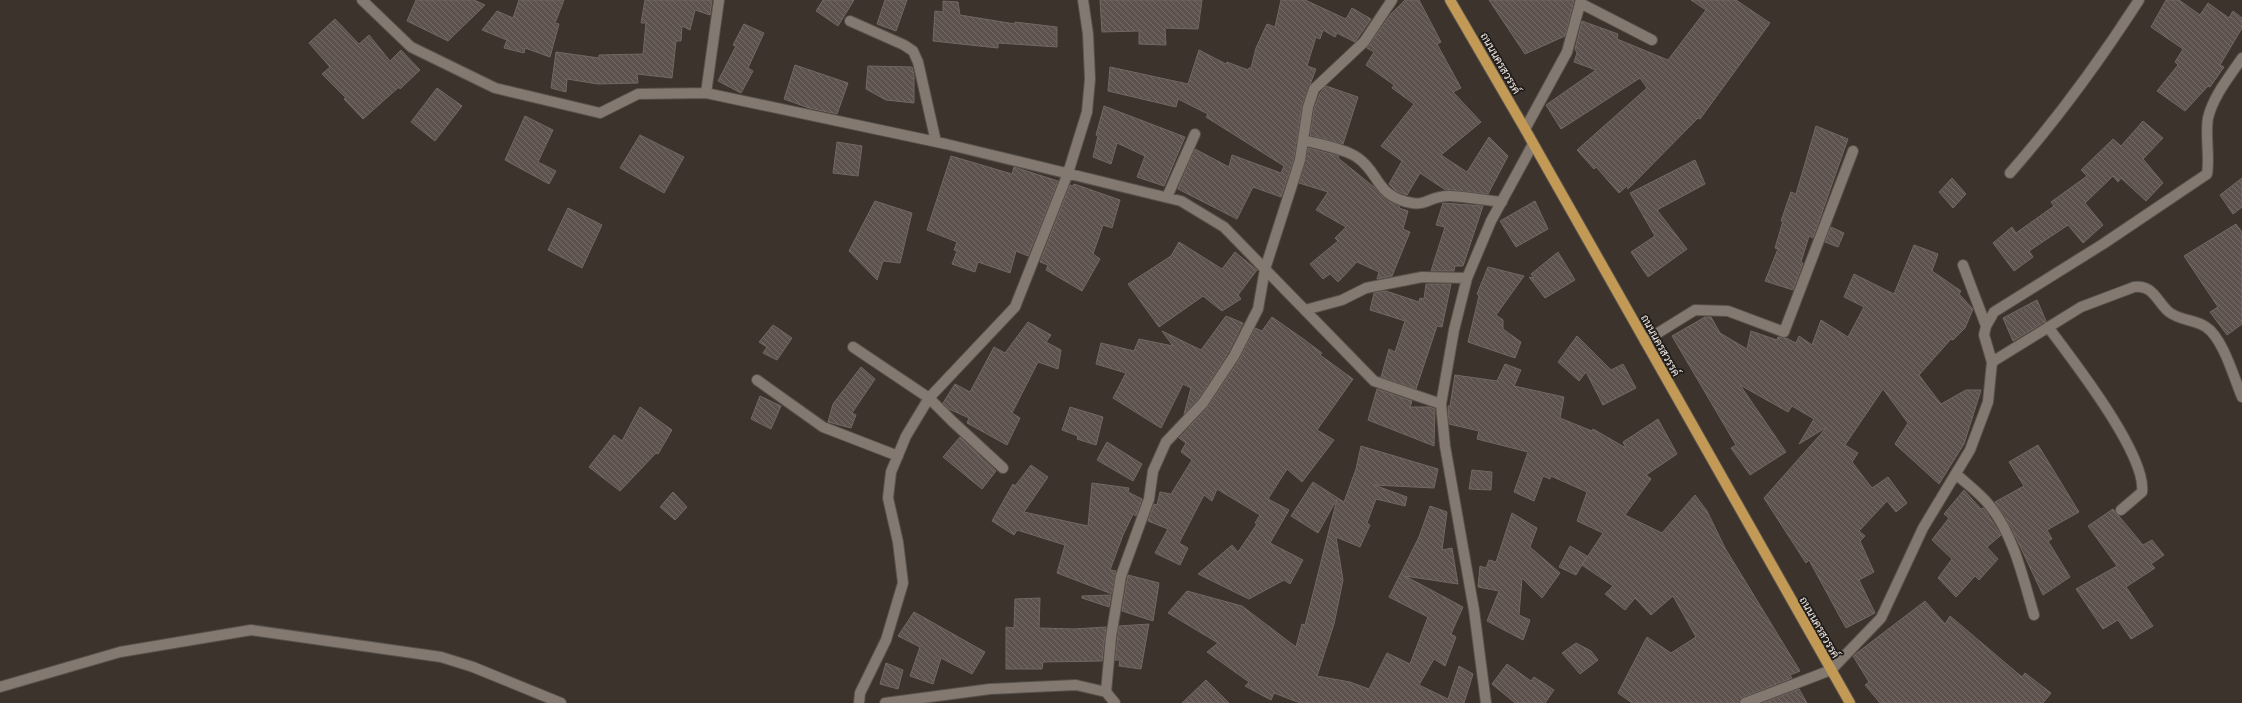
<svg xmlns="http://www.w3.org/2000/svg" width="2242" height="703" viewBox="0 0 2242 703" font-family="Manrope,Sarabun,sans-serif">
	<defs>
		<pattern id="building-back-hatch" width="6" height="6" patternUnits="userSpaceOnUse"><rect width="6" height="6" fill="#5d524d"/><path d="M-1 5l2 2M0 0l6 6M5-1l2 2" fill="none" stroke="#756b67"/></pattern>
	</defs>
	<rect width="100%" height="100%" fill="#3c332d"/>
	<path fill="url(#building-back-hatch)" stroke="#736762" d="M416,0H474L485,5L448,41L407,21Z
		M519,0H564L555,23L559,24L550,57L525,48L524,53L504,48L507,40L482,30L497,11L513,18Z
		M645,0H712L710,15L695,10L690,30L682,26L681,41H676L672,78L637,74L638,83L598,84L567,79L566,92L551,88L556,52L599,58V55L643,54L646,23H641Z
		M823,0H854L838,26L816,11Z
		M885,0H907L896,31L877,24Z
		M1100,0H1202L1198,29L1165,28L1166,45L1139,44V31L1102,32Z
		M1281,0H1305L1346,19L1352,8L1371,19L1355,42L1337,33L1335,37L1323,30L1320,39L1316,37L1307,66L1316,69L1302,105L1294,159L1281,197L1253,187L1237,219L1178,189L1195,149L1229,167L1232,155L1281,173L1284,166L1206,117L1208,114L1178,99L1176,107L1108,91L1110,67L1188,84L1199,50L1226,64L1227,62L1248,70L1249,68H1251L1256,48L1267,24L1275,27Z
		M1405,0H1419L1441,42L1437,44L1461,88L1453,92L1481,122L1441,155L1467,172L1489,137L1508,156L1488,194L1444,189L1420,173L1407,195L1396,191L1389,184L1402,161L1381,146L1414,104L1392,88L1394,85L1366,65L1374,52L1367,48L1391,14Z
		M1489,0H1574L1565,36L1525,54Z
		M1691,0H1736L1770,23L1700,119L1698,118L1628,189L1627,186L1619,193L1596,167L1594,169L1577,150L1647,88L1640,78L1561,129L1546,105L1596,70L1574,62L1577,53L1575,49L1582,21L1618,34L1617,39L1668,60L1706,10Z
		M2166,0H2179L2200,15L2208,3L2229,18L2233,11L2242,18V28L2220,65L2224,67L2210,87L2208,86L2185,111L2157,91L2178,65L2175,62L2183,49L2151,27Z
		M943,1L958,2L960,15L1015,24V22L1057,27V47L998,43V48L933,41L935,11L943,12Z
		M335,19L359,44L369,35L390,61L401,50L420,70L400,89L399,87L363,119L344,99L346,98L322,74L330,67L309,43Z
		M744,24L764,33L748,68L753,71L741,93L718,81L736,46L733,45Z
		M795,65L848,83L837,114L809,108L784,99Z
		M868,66L912,67L914,75V103L886,100L866,89Z
		M1326,86L1358,97L1343,144L1310,135L1314,109L1320,93Z
		M437,88L462,106L435,141L411,122Z
		M1104,106L1185,137L1164,186L1137,177L1145,156L1117,143L1111,164L1093,157L1098,136L1096,135Z
		M525,116L553,130L538,162L556,171L549,184L505,160Z
		M2143,121L2163,138L2143,159L2163,183L2146,201L2121,178L2118,182L2113,176L2085,203L2103,225L2083,243L2068,225L2029,251L2033,257L2014,271L1993,243L2012,227L2016,233L2054,206L2051,202L2087,176L2081,170L2113,139L2121,146Z
		M1816,126L1848,139L1813,238L1809,236L1801,262L1803,263L1793,290L1765,281L1778,249L1775,248L1783,221H1781L1791,192L1796,194Z
		M640,135L684,157L664,193L620,168Z
		M837,142L862,146L858,176L833,173Z
		M1308,148L1339,156L1338,158L1374,187L1383,197L1400,206L1399,208L1408,211L1403,229L1410,232L1392,276L1377,279L1379,272L1357,262L1338,282L1330,274L1323,279L1310,264L1338,241L1335,238L1346,227L1316,210L1328,192L1299,183Z
		M951,156L1012,174L1014,167L1058,181L1028,256L1016,251L1010,273L978,262L975,272L952,264L957,251L954,250L957,242L927,230Z
		M1695,160L1705,184L1657,210L1687,249L1648,277L1631,252L1655,236L1630,193Z
		M1952,178L1966,194L1953,208L1939,192Z
		M2242,178V207L2233,214L2220,195Z
		M1074,184L1120,200L1112,228L1103,225L1093,254L1100,259L1082,291L1046,270L1048,265L1040,262L1070,185L1073,186Z
		M875,201L912,213L900,263L883,261L877,280L849,251Z
		M1535,201L1548,229L1516,247L1500,221Z
		M1443,203L1483,206L1463,266H1455L1454,271H1431L1445,227L1436,225Z
		M568,208L602,225L582,268L548,250Z
		M2236,224L2242,232V324L2227,335L2210,312L2218,307L2184,256Z
		M1831,227L1844,233L1838,247L1825,242Z
		M1179,242L1222,269L1235,252L1257,270L1238,295L1241,299L1222,311L1203,296L1159,327L1128,284L1171,256Z
		M1914,245L1938,254L1932,271L1961,291L1959,294L1973,309L1965,328L1953,340L1951,339L1919,375L1941,404L1966,390H1981L1964,444L1939,484L1895,444L1908,423L1883,389L1845,445L1858,453L1852,462L1872,488L1888,477L1907,503L1896,512L1887,501L1859,531L1865,536L1860,541L1874,572L1859,580L1875,613L1846,628L1809,560L1806,563L1764,498L1827,427L1799,444L1814,419L1792,406L1788,412L1740,385L1786,452L1750,475L1731,448L1736,445L1672,336L1705,317H1711L1720,333L1747,349L1751,331L1777,340L1778,337L1786,338L1796,343L1799,336L1812,345L1821,320L1848,337L1864,307L1844,297L1854,274L1894,294Z
		M1558,252L1575,280L1545,298L1529,277L1534,278L1531,274Z
		M1488,267L1524,276L1496,315L1503,320V329L1521,342L1515,358L1468,342L1479,296L1477,294Z
		M1426,284H1451L1442,327L1437,326L1416,389L1381,377L1389,349L1395,352L1405,321L1370,310L1374,293L1386,291L1419,302L1420,298L1424,299Z
		M2037,300L2046,321L2013,341L2003,318Z
		M1226,316L1243,323L1228,353L1198,399L1184,414L1191,388L1183,384L1161,428L1113,398L1126,373L1096,364L1101,343L1134,351L1139,339L1173,346L1162,331L1201,350Z
		M1272,317L1302,338L1322,353L1320,355L1353,379L1317,430L1334,440L1302,482L1287,469L1268,499L1289,510L1270,543L1303,560L1290,584L1284,580L1249,599L1198,574L1232,545L1238,552L1257,524L1255,523L1260,515L1217,489L1212,501L1204,495L1179,543L1188,548L1180,565L1155,553L1168,529L1148,521L1154,504L1157,505L1160,492L1171,494L1192,460L1181,452L1186,443L1179,438L1208,407L1239,360L1255,328L1262,331Z
		M1028,322L1051,335L1046,342L1061,350L1058,369L1038,362L1012,413L1020,418L1007,445L967,423L969,418L949,409L943,403L955,384L970,392L994,347L1005,353Z
		M773,325L792,338L777,360L763,353L767,347L759,342Z
		M1577,336L1611,370L1623,364L1636,388L1603,405L1586,372L1579,381L1558,362Z
		M1505,364L1521,370L1514,386L1564,397L1560,418L1592,431L1593,429L1626,448L1623,442L1658,419L1677,454L1646,475L1651,479L1625,515L1662,533L1695,495L1707,511L1725,548L1800,671L1790,675L1792,678L1743,697L1739,703H1632L1618,693L1647,637L1671,653L1696,637L1673,596L1651,615L1635,598L1625,610L1605,594L1613,586L1582,565L1603,533L1577,521L1587,492L1551,476L1550,479L1543,476L1534,501L1514,492L1528,452L1477,439L1479,431L1449,424L1448,406H1450L1455,375L1497,381Z
		M861,367L875,379L852,413L856,415L851,428L828,422L833,404Z
		M1377,389L1412,401L1410,407H1429L1435,409L1434,446L1368,420Z
		M760,396L781,406L771,429L751,419Z
		M640,407L672,430L658,454L656,453L620,491L589,467L614,435L622,441Z
		M1070,407L1103,417L1096,445L1077,439L1078,436L1062,430Z
		M960,437L996,471L982,489L943,457Z
		M1107,442L1142,464L1133,481L1097,460Z
		M2038,445L2079,512L2047,530L2052,539L2048,541L2070,577L2043,595L2011,527L1995,502L2024,486L2009,462Z
		M1361,446L1438,469L1434,488L1374,485L1407,497L1405,506L1376,499L1367,523L1370,525L1360,547L1336,537L1343,580L1334,624L1317,676L1350,682L1369,689L1387,653L1410,664L1428,617L1389,597L1419,537L1430,506L1447,512L1442,550L1452,548L1458,584L1405,576L1463,607L1451,634L1456,637L1445,666L1434,659L1419,685L1448,699L1459,666L1473,674L1464,703H1300L1274,693L1271,700L1245,686L1249,682L1207,652L1218,643L1168,613L1187,591L1242,606L1296,647L1302,624L1305,625L1337,499L1318,533L1291,516L1313,482L1344,502L1356,469Z
		M1031,465L1048,477L1024,512L1088,526L1092,483L1129,488L1128,492L1142,499L1136,516L1133,514L1123,535L1110,570L1116,571L1112,594L1057,573L1065,545L1017,530L1014,535L992,521L1013,484L1015,486Z
		M1472,470L1492,472L1491,490L1469,489Z
		M1964,490L1981,509L1983,508L1985,510L2001,535L1987,547L1998,559L1979,580L1975,576L1956,597L1938,578L1952,559L1932,540L1949,518L1944,514Z
		M673,492L687,507L675,520L660,507Z
		M2113,509L2143,545L2152,540L2164,555L2151,564L2155,568L2126,587L2153,626L2131,639L2118,620L2103,629L2076,589L2117,566L2088,526Z
		M1512,513L1537,528L1530,547L1560,573L1542,598L1522,578L1519,615L1530,620L1523,640L1487,621L1499,591L1478,587L1480,566L1486,568L1489,560L1496,562Z
		M1570,546L1587,556L1576,575L1559,567Z
		M1128,575L1159,583L1153,621L1122,611Z
		M1111,595L1109,607L1082,598V596Z
		M1040,598L1039,628L1074,629L1106,627L1102,661L1043,662L1042,669H1006V627L1014,628L1015,599Z
		M1925,601L1945,624L1950,616L2022,677L2025,673L2051,693L2043,703H1880L1865,685L1869,682L1853,656Z
		M914,612L985,652L972,674L941,658L933,684L910,676L920,647L898,636Z
		M1149,624L1141,669L1119,666L1120,660H1115L1119,626Z
		M1576,643L1591,651L1598,660L1580,674L1562,653Z
		M886,663L903,670L898,689L880,684Z
		M1507,664L1531,681L1534,677L1554,690L1545,703H1515L1492,684Z
		M1206,680L1229,703H1182Z
		M1799,689L1807,703H1763Z"/>
	<g fill="none" stroke-linecap="round" stroke-linejoin="round">
		<defs>
			<path id="minor" d="M362,0L411,47L495,88L600,113L638,94L706,93L946,144L1181,201L1224,227L1374,381L1441,404
				M1580,3L1652,40
				M850,21L904,45L913,51L918,62L936,142
				M706,93L719,0
				M1525,129L1567,52L1581,0
				M1303,140C1318,144 1346,149 1358,158C1377,171 1376,191 1401,200C1428,210 1427,195 1450,196C1467,197 1485,200 1502,202
				M2010,173C2059,117 2099,62 2139,0
				M1167,197L1195,134
				M1963,265L1986,326
				M1305,310L1342,300L1366,288L1422,277L1467,278
				M2048,327C2072,359 2147,455 2142,492L2121,510
				M1645,341L1695,310L1728,311L1784,332L1853,151
				M853,347L929,398L952,421L1003,468
				M1992,362L2081,307L2134,287C2153,284 2157,302 2169,312C2180,321 2195,319 2206,327C2223,338 2234,378 2242,397
				M757,380L823,427L898,456
				M1956,474C1967,484 1981,494 1990,506C2014,536 2023,578 2034,615
				M0,687L120,652L251,630L441,657L473,667L561,703
				M1106,692L1111,637L1121,576L1149,499L1153,471L1166,442L1203,403L1234,356L1258,309L1265,269L1300,160L1308,107L1314,89L1364,42L1392,0
				M859,703L860,693L886,640L903,583L898,542L888,498L891,472L906,436L929,398L1015,307L1068,173L1087,112L1090,79L1088,34L1083,0
				M885,703L990,689L1076,685L1106,692L1115,703
				M1486,703L1474,610L1445,446L1441,404L1454,330L1467,278L1491,221L1533,144
				M1745,703L1831,670L1881,618L1923,528L1970,450L1988,402L1992,362L1984,335L1986,326L1994,312L2103,244L2207,174C2210,156 2205,136 2208,118C2213,96 2230,76 2242,58"/>
			<path id="primary" d="M1450,0L1525,129L1850,703"/>
		</defs>
		<use href="#minor" stroke="#58514b" stroke-width="12"/>
		<use href="#primary" stroke="#58514b" stroke-width="12"/>
		<use href="#minor" stroke="#837971" stroke-width="10"/>
		<use href="#primary" stroke="#c39a55" stroke-width="10"/>
	</g>
	<g text-anchor="middle" dominant-baseline="central" stroke-width="3.5" stroke-linejoin="round" paint-order="stroke">
		<g font-size="11" fill="#f0eae6" stroke="#201c19">
			<text transform="translate(1501 63) rotate(60)">ถนนนครสวรรค์</text>
			<text transform="translate(1661 345) rotate(61)">ถนนนครสวรรค์</text>
			<text transform="translate(1820 627) rotate(60)">ถนนนครสวรรค์</text>
		</g>
	</g>
</svg>
